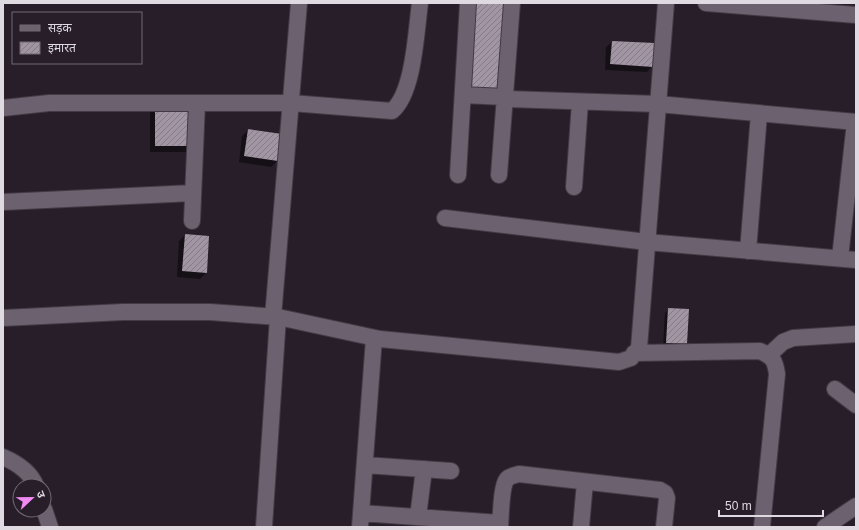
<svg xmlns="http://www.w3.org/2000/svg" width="859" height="530" viewBox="0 0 859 530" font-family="Arial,'Noto Sans Devanagari',sans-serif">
	<defs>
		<pattern id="building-hatch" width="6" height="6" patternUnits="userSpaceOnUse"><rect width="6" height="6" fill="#a194a3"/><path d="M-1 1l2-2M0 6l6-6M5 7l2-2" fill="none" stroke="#857b86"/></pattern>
	</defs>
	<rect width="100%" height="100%" fill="#271e29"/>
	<path fill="#0007" d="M612,42L652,66L647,72L605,70L606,47Z
		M156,107H193L188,152H150V113Z
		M248,130L281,135L277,161L271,167L239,162L242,136Z
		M185,235L206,273L200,279L177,277L179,241Z
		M669,309L686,344L682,348L663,346L665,313Z"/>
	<path fill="url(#building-hatch)" d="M471,3H509L503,93L465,90Z
		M612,41L655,43L653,67L610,64Z
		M155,106H194V146H155Z
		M248,129L282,134L278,161L244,156Z
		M185,234L209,236L207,273L182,271Z
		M668,308L689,309L687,344L666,343Z"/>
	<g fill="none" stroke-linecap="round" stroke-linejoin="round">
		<defs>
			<path id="minor" d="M706,3L856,15
				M463,95L505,97
				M505,99L658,104L856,122
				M3,108L49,103H291L392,111C414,93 416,31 420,3
				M458,175L468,3
				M499,175L512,3
				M574,187L580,102
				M3,202L193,193
				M445,218L647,242L856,260
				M192,221L197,103
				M748,251L759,114
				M840,258L855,122
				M273,317L299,3
				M3,318L123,312H210L278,317L380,339L619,362L631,358L639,348L666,3
				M634,353L760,351C773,357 775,360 777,374L762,527
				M769,355L783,342L793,338L856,334
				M835,389L856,405
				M3,457C17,463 30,471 36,486
				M365,465L451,471
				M44,509L50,527
				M361,513L500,523
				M418,517L424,469
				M264,527L278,317
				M360,527L374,338
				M500,527C501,517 501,486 507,479C510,476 515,475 519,474L660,490L665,493L667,498L664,527
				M581,527L585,482
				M825,527L856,506"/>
		</defs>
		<use href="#minor" stroke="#423a44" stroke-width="18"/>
		<use href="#minor" stroke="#6c616e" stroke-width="16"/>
	</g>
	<rect width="859" height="530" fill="none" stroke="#dfd9e1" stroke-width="8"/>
	<rect x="12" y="12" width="130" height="52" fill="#271e29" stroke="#716973"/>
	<rect x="20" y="25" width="20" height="6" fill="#6c616e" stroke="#716973"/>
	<text x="48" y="32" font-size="12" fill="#dfd9e1">सड़क</text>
	<rect x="20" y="42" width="20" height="12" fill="url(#building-hatch)" stroke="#716973"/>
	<text x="48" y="52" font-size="12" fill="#dfd9e1">इमारत</text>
	<g transform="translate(32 498) rotate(68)"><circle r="19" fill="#271e29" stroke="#716973"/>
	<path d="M0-3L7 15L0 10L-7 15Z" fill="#f28af3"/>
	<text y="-6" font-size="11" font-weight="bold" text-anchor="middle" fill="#dfd9e1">उ</text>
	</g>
	<path d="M719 510v6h104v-6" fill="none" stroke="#dfd9e1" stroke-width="2"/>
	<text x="725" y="510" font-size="12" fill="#dfd9e1" stroke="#271e29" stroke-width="3" paint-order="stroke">50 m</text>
</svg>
